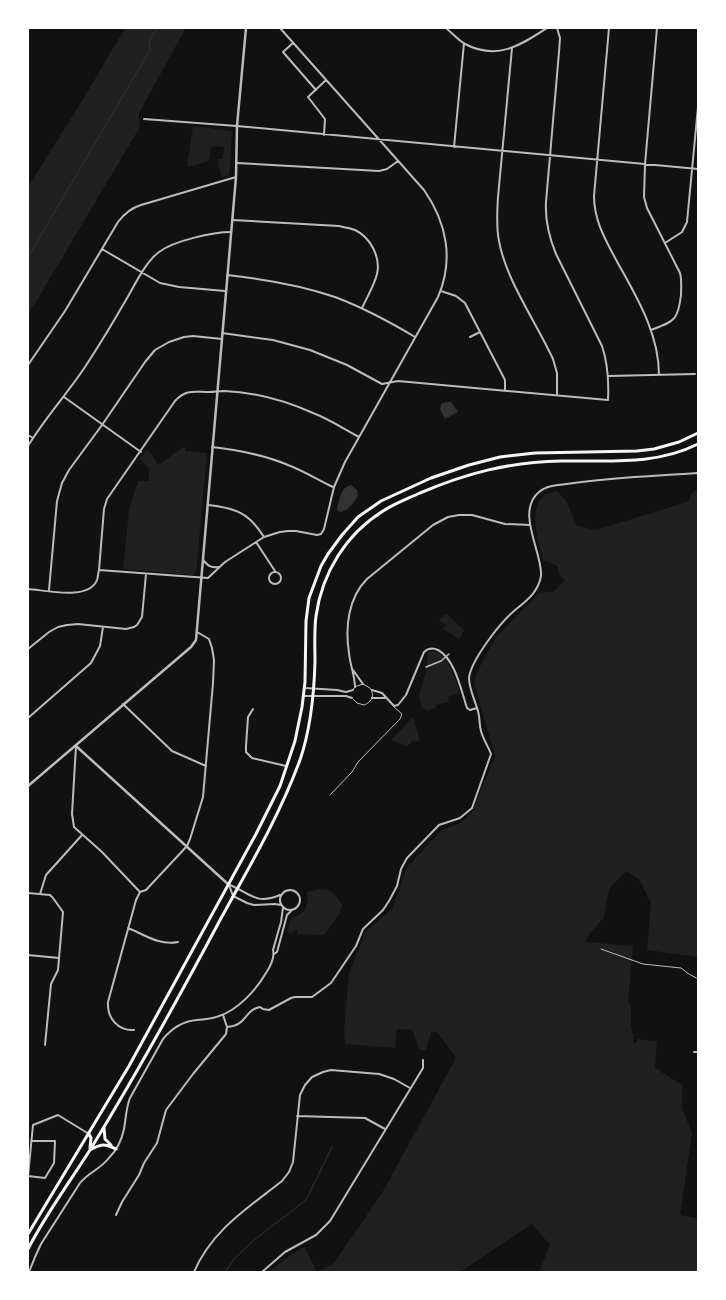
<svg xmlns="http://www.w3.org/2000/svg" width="726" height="1300" viewBox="0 0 726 1300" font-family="'Fira Sans',sans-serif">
	<rect width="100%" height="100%" fill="#111"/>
	<path fill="#202020" d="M125,28H185L183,33L139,113L140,127L28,315V187L85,96Z
		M193,126L232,131L229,175L222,177L218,165L219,159H224L223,157L224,147L214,146V147H211L209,161L189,167L188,166L187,160L189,154Z
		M185,446V451L207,453L196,573L193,575L123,569L129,510L138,481H149V468L140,459L146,450C152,453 156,460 158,465Z
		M698,490V957L647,950L651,903L639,879L626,871L609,889L604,917L591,932L585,942L633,946L628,1001L631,1007V1026L634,1043H637V1039L657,1041L655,1068L682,1085V1108L692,1133L680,1215L698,1218V1272H539L550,1245L532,1224L460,1272H268L295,1252L305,1247L317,1272L334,1263L382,1193L456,1058L437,1032H431L426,1050H420L412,1030L397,1029L395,1048L345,1044L344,1030L349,973L366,931L392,909L407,867L442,830L461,823L472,812L495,756L474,683L477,672L495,638L539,593L554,591L565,581L559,574L558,566L543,560C539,544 527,506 545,495C548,493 553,492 557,491L566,501L577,526L596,530L687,502C692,498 689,491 698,490Z
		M446,614L464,630L459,639L443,629L446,625L439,621Z
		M430,651C448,651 455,679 460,693L448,697L449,702L436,705L437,707L427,711L426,708L424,709L422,707L419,696L426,671L428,653Z
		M413,717L420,741H413L406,746L393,741L392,739Z
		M322,889C335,891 336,895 342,905L340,913L324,935L297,934V930L292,932L291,934L287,932L291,919C294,916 296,917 299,915C308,910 308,900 307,892Z"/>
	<path fill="#333" d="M446,402H451L458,412L445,419L440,409L441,404Z
		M351,485L357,490L358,496C354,503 347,512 339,512L337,509C339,500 341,487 351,485Z"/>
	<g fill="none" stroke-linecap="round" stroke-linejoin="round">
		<path stroke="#333" stroke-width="1" d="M28,257L150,50L149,41L157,28
			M225,1272L234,1259L254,1240L306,1200L332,1147"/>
		<path stroke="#bcbcbc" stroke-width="1" d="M353,699L357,703L364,705C372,702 375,695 370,688L363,684L357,686L353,689
			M330,795L352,772L358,762L400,719L402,714L394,707
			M601,949L643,964L681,968L689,974L698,979"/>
		<path stroke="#bcbcbc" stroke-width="1.5" d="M426,667L441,661L449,654"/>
		<path stroke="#bcbcbc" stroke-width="2" d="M446,28C452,33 458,40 465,44C497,61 521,45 547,28
			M609,28L594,196C594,219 604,237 614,256C634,293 659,331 659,375
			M293,43L283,52L316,90
			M512,48L498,197C497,212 496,226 499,241C506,280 536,322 553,359L557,373V395
			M144,119L237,126L698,169
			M324,135L325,119L308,97L326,80
			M454,147L464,43
			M237,163L379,171L387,169L398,161
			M232,220L339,226C344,227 350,228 355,230C370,237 381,257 377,274C374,286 367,297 362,308
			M665,243L682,232L687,222L698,107
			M102,249L160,283L179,287L225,291
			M227,275C264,279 300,285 335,297C364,308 390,322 415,337
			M441,291L456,296L465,303L505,380V390
			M651,330C674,321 678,321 681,295C681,287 682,280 680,273L647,208L644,197L645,164L657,28
			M222,333L273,340L310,350L347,365L382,384L398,381L608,400C609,381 608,364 602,346L556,254C549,237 545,220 546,202L559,52L560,38L557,28
			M470,337L480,332
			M28,365L65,311L118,222C124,214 131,208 141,205L236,177
			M609,376L695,374
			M64,397L141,452
			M28,435L33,438
			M28,446C45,418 67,394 85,367C98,347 111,326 123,305C133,289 144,263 159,252C173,241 213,232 231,232
			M212,447C239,450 264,455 288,465C304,471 318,480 333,487
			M208,505C236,508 249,513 264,537
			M256,542L275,571
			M203,560C208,566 211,568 219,567
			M99,570L104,509L107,499L175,401C186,389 194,392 209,392C214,392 219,391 224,391C254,392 286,401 313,413C329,419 344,429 359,437
			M269 578a6 6 0 1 1 12 0a6 6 0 1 1-12 0Z
			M28,589C45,590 89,601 97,580C98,577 98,573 99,570L208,578L225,562L264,537L280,532L288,531H296L317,535L321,534L324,529L334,487L345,462L438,297C454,260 447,223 424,190L280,28
			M49,590L57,501L62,483L69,470L102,425L145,362L155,350L169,342L184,337L193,336L222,339
			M28,649L49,632L58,627L67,625L78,624L126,629L134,627L137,625L142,617L146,574
			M353,670L363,684
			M355,687C355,676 350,665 349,653C345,628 348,598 367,579L433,525L448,517L459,515H472L505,524L530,525
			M305,688L337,690L346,692L353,690
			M372,690L382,693L394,706L398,705L406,695L424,652C428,648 432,647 438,650C455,659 461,690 467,708L470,710L477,708
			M304,696H346L352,698
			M372,698H385
			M123,704L172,751L206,766
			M253,709L248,717L246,746V752L252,758L286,766
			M28,718L91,663L100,646L103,627
			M76,746L72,814L74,827L102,852L140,892
			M229,885L233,896L247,903L254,905L275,904L281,905
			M230,885C251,894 256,905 280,895
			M280 900a10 10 0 1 1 20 0a10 10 0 1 1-20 0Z
			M28,893L50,895L53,898L63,912L58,970L51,984L45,1045
			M40,894L46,875L82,835
			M128,928C145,935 160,946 178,942
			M274,954L277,952L287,915L292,910
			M28,955L59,958
			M227,1027C247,1026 244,1010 260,1007L263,1009L269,1010L291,998L295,997H312L331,983L356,946L363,929L383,910L389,901L397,886L401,869L407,858L439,825L460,818L472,808L491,754C488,746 483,739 481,731C479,724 480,715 477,708C474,698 469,688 469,678C471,660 500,623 514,611C526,601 538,593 541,576C543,553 515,512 539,492C548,484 563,485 574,483C615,477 657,476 698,473
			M134,1030C118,1031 107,1018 108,1002L136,900L140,892L146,890L187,846L190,839L203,797L213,683L214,660L212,648L209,639L197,632
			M694,1052H698
			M297,1116L365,1118L385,1129
			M31,1141H55L54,1163L45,1178L28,1176L33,1125L58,1115L89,1134
			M116,1215L122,1202L139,1175L144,1163L157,1143L166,1110L193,1074L226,1034L227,1027L223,1015
			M29,1272L35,1257L41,1244L80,1183C88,1173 100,1169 108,1159C116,1151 122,1139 124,1129C126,1118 126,1108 130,1098L163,1039C172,1028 184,1021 197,1020C205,1019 212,1019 219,1016C238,1010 256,990 266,973C270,967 275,958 273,950L281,922L283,908
			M194,1272C212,1230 248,1208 282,1181L289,1172L293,1162L300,1095L305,1085L312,1077L323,1072L331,1070L379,1074L394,1079L410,1088
			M262,1272L285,1252L316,1235L330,1221L423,1068V1060"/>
		<path stroke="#bcbcbc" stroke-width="2.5" d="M76,746L229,885
			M28,786L191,647L196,640L236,177L237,126L246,28"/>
		<path stroke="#f5f5f5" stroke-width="3" d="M104,1128L105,1139L111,1145
			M89,1134L91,1138L90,1148
			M90,1150C101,1144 104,1143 116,1149
			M28,1234L129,1066L256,834L280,786L295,741L302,707L305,682L306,621L309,598L321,566L328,554L342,535L358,517L381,501L431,478L469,465L500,457L535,453L637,451L654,449L679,442L698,433
			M28,1249C46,1214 69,1183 90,1150C136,1075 178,999 219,922C248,869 279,817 300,760C311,728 314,696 315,662C315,647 314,631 316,616C322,573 346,534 383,511C394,504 407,499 420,493C467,473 509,462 561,461C608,460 654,466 698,444"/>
	</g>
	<rect width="726" height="1300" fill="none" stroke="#ffffff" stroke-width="58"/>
</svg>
